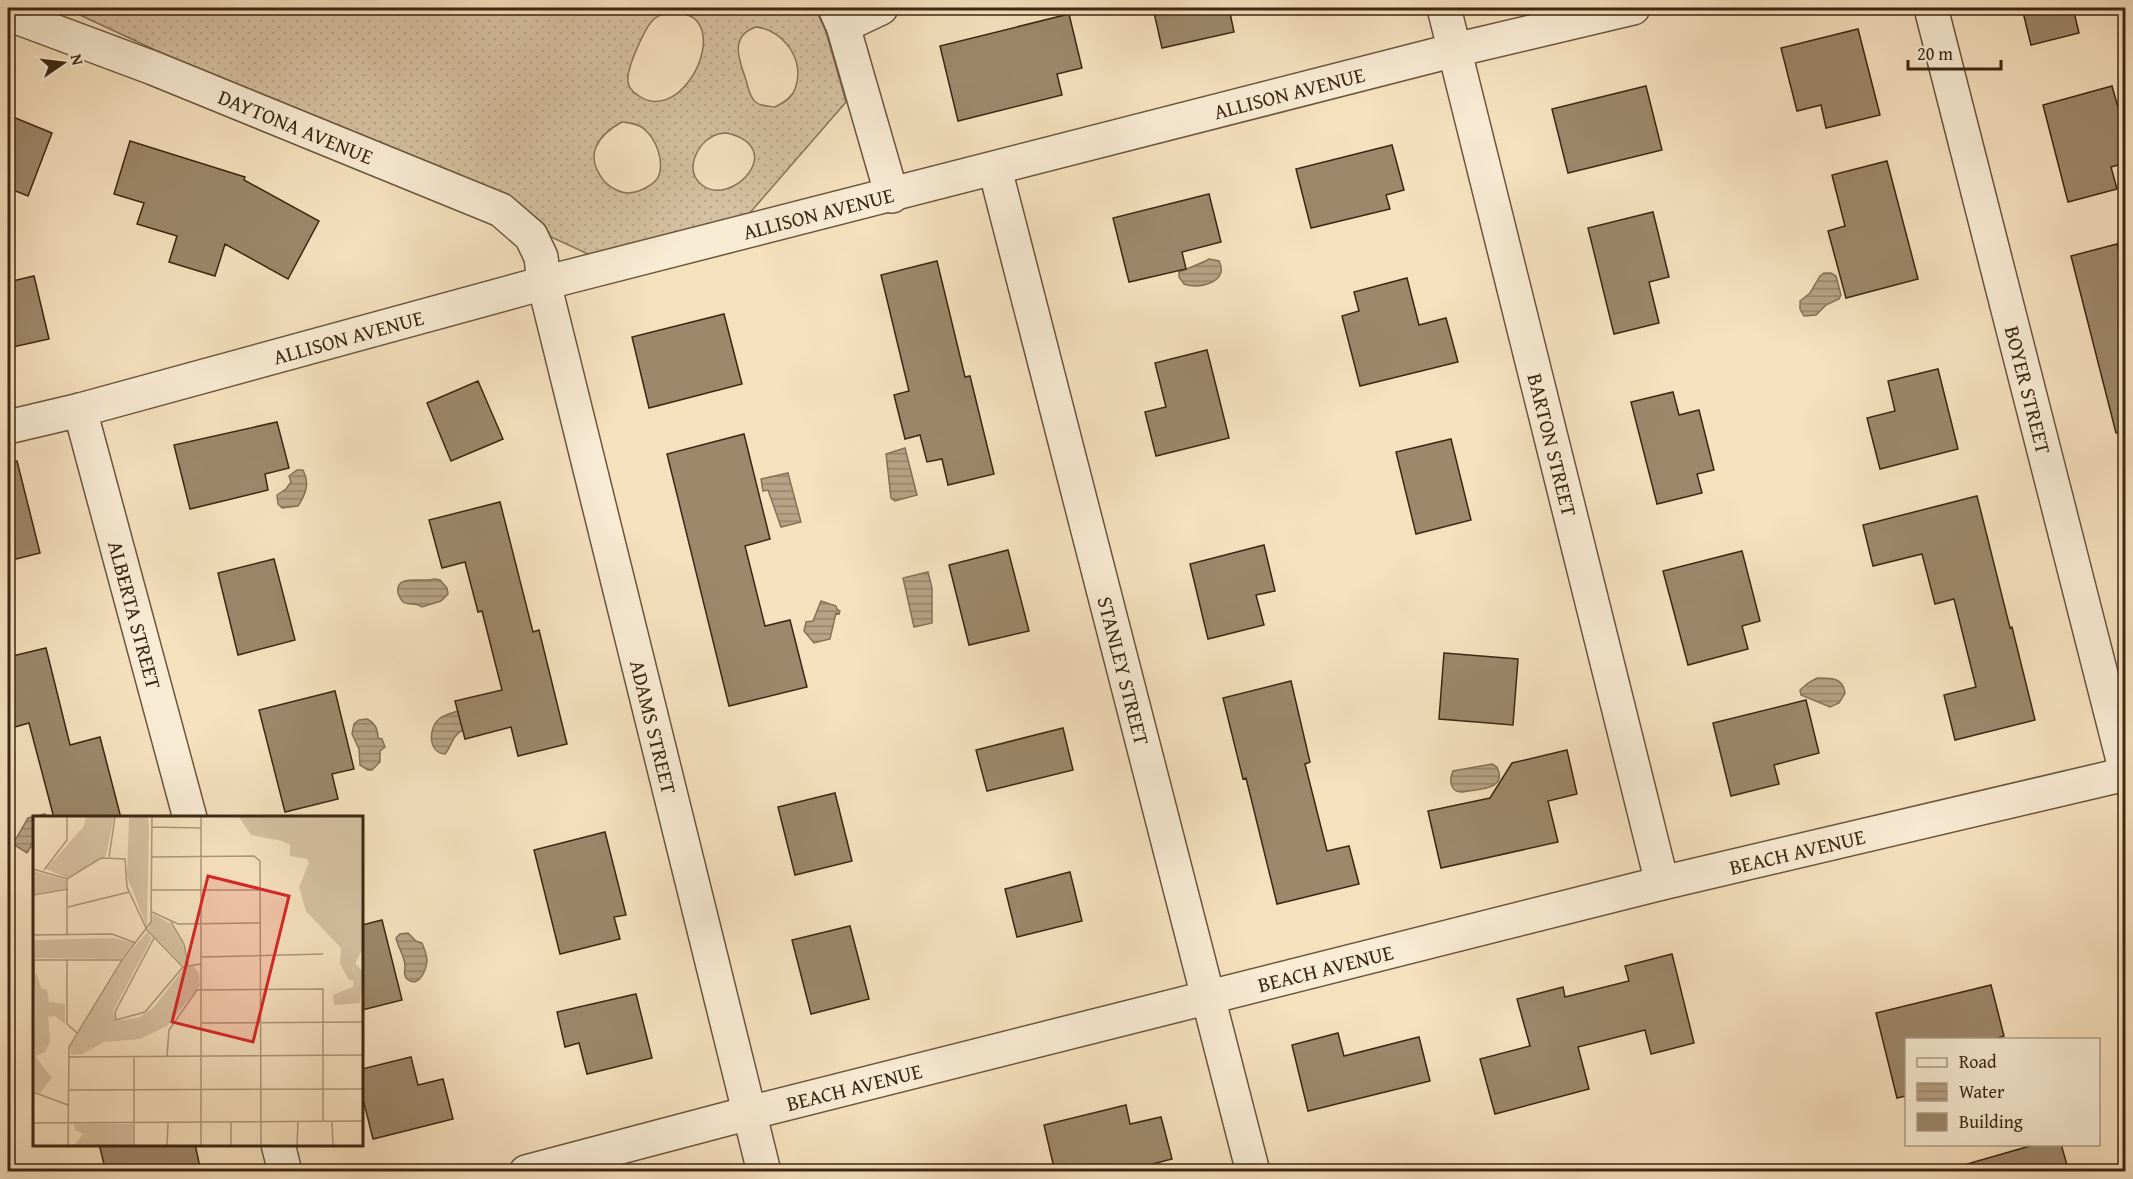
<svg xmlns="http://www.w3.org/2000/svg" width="2133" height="1179" viewBox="0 0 2133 1179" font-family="'Gentium Book Plus',serif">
	<defs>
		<pattern id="grass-dots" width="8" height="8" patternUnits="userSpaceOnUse" patternTransform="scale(1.5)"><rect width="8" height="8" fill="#d6c1a2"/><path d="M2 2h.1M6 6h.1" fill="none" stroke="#b9a68b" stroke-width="1.8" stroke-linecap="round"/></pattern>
		<pattern id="water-rules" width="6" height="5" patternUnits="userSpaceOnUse" patternTransform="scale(1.5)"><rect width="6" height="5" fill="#b7a285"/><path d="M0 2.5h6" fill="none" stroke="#96846c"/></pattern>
	</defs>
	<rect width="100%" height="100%" fill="#f6e1bf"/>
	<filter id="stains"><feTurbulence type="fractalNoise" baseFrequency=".00333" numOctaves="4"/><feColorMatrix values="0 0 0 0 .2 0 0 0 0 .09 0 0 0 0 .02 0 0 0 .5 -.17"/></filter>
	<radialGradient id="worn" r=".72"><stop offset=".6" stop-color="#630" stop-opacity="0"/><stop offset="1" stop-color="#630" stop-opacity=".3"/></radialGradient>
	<path fill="url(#grass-dots)" stroke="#89745a" stroke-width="1.5" fill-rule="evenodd" d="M65,8H815L826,32L846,102L748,215L590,255L551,237L544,224L509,195L168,56ZM675,12C684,14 694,15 699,24C717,53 676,121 639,96C632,92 627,87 628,78C628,66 645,27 654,19C660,14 667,13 675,12ZM756,27C784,30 806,61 795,89C792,98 783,103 775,107C767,106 757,106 753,99C749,94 748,86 746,80C739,60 729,36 756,27ZM622,122C630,123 639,124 644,129C656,139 664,160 659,175C656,185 637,193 628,193C620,193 609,187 604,181C583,155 598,135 622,122ZM727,133C789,148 731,208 702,185C684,171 696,145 713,136C717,134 722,133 727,133Z"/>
	<path fill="url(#water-rules)" stroke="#867157" stroke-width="1.5" d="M1209,259L1219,261C1230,282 1199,290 1184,284L1179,277V272C1190,267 1199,265 1209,259Z
		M1824,273H1831L1836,276L1841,295L1839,299L1826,305L1816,315L1804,316L1800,309V301L1810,293L1820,276Z
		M905,448L917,495L895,501L891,498L886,454Z
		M297,470H303C310,483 306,494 298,506L282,508L278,504L277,495L286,489L291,482L289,476Z
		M788,473L801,522L781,527L768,490L763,491L761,479Z
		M928,572L932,588V623L914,627L903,578Z
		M434,579L440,580L447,588L448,594L441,601L422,607C415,602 409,606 403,602C402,601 398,595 398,593C395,573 423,583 434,579Z
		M821,601L836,606L837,609L840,611L839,614L836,613L830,639L814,643L804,631L806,622L813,621Z
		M1817,678C1830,678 1843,677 1845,693L1839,703L1830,707L1801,695L1800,690L1808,683Z
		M458,711L463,730C452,735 452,746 445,754C428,753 428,728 439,719C444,715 452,713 458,711Z
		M367,719C376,723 378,730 378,738L382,739L385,747L380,751V762L372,770H368L360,765L359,749L352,734L354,724L359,720Z
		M1492,764L1497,767C1508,790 1478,789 1462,792C1450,792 1449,780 1453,771Z
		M45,814L46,817L34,818V841L27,853L13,844L28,818Z
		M408,933L416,941L422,943C424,948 427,955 427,961C426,970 419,989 407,979C403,975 405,971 405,966C405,957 398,947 396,938L400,934Z"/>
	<path fill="#9d886c" stroke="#3c2713" stroke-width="1.5" d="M1153,8H1229L1234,32L1162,48Z
		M2022,8H2073L2079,33L2031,45Z
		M1069,14L1082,68L1057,74L1062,95L958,121L940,46Z
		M1858,29L1880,115L1826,128L1821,105L1797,111L1781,48Z
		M1646,86L1662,150L1568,173L1552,109Z
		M2112,86L2126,136V163L2111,167L2117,189L2068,202L2043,105Z
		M8,115L52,133L28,196L8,188Z
		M130,141L245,177L244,180L319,221L288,279L225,244L215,276L169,262L177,236L137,224L144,203L114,194Z
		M1392,145L1404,190L1386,195L1390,209L1311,228L1296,169Z
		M1887,161L1918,279L1846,298L1828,231L1845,226L1832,175Z
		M1209,194L1221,242L1182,252L1186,269L1129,282L1113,218Z
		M1653,212L1669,277L1649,282L1659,323L1614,334L1588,228Z
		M2117,244L2126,279V432L2116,433L2071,256Z
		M937,261L965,377L970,376L994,474L948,485L942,459L927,462L920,435L905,439L894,395L909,391L881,275Z
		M34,276L49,339L8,348V282Z
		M1407,278L1419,325L1446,318L1458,362L1360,386L1342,316L1359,311L1354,292Z
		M724,314L742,384L649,408L632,337Z
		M1207,350L1229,438L1156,456L1145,412L1166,407L1155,363Z
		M1938,369L1958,449L1880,469L1867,418L1895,411L1888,381Z
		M478,381L503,439L451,461L427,403Z
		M1673,392L1679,415L1699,410L1714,470L1697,474L1702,493L1657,504L1631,402Z
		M277,422L289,468L265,474L268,490L190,509L174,445Z
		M744,434L770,539L745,546L765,626L790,620L807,687L729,706L667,454Z
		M1451,439L1471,520L1416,534L1396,452Z
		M17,461L40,553L8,561V462Z
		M1977,496L2010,628L2012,627L2035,720L1955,740L1944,695L1976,687L1954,599L1935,604L1922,554L1873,566L1863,525Z
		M500,502L533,632L539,630L567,744L518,756L511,727L465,739L455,701L502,690L482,611L478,612L465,562L442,568L429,520Z
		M1264,545L1275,591L1256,595L1264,625L1208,639L1190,564Z
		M1008,550L1029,631L969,645L949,565Z
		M1742,551L1760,621L1742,626L1748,649L1688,665L1663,571Z
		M274,559L295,640L238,655L218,573Z
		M46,648L70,745L100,737L121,818H54L29,723L8,729V657Z
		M1444,653L1518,659L1513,725L1439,719Z
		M1291,681L1310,762L1305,764L1327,851L1349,846L1359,884L1277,904L1246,778L1243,779L1223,698Z
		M335,691L354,769L332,774L338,799L285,812L259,710Z
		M1806,700L1819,753L1774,765L1779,784L1731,796L1713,723Z
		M1063,728L1073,770L987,791L976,750Z
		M1567,750L1577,794L1548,801L1558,842L1441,868L1428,811L1490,798L1512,763Z
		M835,793L852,861L795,875L778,807Z
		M605,832L626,915L614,917L620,939L560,954L534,850Z
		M1070,872L1082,921L1017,937L1005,889Z
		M382,920L402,1000L362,1010V925Z
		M850,926L869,999L811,1014L792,940Z
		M1672,954L1694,1043L1651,1054L1645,1030L1578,1047L1589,1089L1495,1114L1480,1059L1530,1046L1517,999L1563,987L1565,997L1629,981L1625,966Z
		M1991,985L2004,1036L1991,1040H1906V1096L1897,1098L1876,1013Z
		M636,994L652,1058L587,1074L579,1043L565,1047L557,1012Z
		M1338,1033L1344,1056L1419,1037L1430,1081L1308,1111L1292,1045Z
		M411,1057L418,1085L443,1079L453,1119L373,1139L362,1095V1069Z
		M1126,1105L1130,1124L1161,1117L1172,1159L1122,1172H1055L1044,1125Z
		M99,1144H195L201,1172H106Z
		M2037,1144H2061L2069,1172H1968L1967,1164Z"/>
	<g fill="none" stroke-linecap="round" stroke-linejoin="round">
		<defs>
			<g id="minor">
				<path d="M835,8L843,26L892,196"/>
				<path id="s1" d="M1444,8L1662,883"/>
				<path id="s2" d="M1931,8L2126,772"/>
				<path id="s3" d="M8,14L153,68L501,210L531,236L541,257L544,283L764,1172"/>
				<path d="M843,26L881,8"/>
				<path id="s4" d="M995,169L1253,1172"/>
				<path id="s5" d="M80,410L190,818"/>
				<path id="s6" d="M8,427L80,410L544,283L1455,50L1633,8"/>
				<path d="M278,1144L285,1172"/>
				<path id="s7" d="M526,1172L749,1113L1662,883L2126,774"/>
			</g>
		</defs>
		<use href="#minor" stroke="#6a563e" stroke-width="36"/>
		<use href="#minor" stroke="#f9ecd5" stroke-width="33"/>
	</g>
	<g text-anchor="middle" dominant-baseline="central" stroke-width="4.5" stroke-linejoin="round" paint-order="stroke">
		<g font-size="21" fill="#3c2713" stroke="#f9ecd5">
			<text stroke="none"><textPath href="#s6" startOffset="1324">ALLISON AVENUE</textPath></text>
			<text stroke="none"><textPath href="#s3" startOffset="309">DAYTONA AVENUE</textPath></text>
			<text stroke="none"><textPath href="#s6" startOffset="838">ALLISON AVENUE</textPath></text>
			<text stroke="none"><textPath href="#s6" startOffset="352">ALLISON AVENUE</textPath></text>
			<text stroke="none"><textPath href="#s2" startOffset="394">BOYER STREET</textPath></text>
			<text stroke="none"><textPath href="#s1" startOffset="450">BARTON STREET</textPath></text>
			<text stroke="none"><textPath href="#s5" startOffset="212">ALBERTA STREET</textPath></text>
			<text stroke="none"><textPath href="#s4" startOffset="518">STANLEY STREET</textPath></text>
			<text stroke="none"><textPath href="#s3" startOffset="1077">ADAMS STREET</textPath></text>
			<text stroke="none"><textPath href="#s7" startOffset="1311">BEACH AVENUE</textPath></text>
			<text stroke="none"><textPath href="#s7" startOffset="825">BEACH AVENUE</textPath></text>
			<text stroke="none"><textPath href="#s7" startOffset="339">BEACH AVENUE</textPath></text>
		</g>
	</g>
	<g transform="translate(33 816)">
		<rect width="330" height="330" fill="#f6e1bf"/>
		<path d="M53,1H81L73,40L34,62L13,53L51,10ZM96,1H115L116,11L114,112L94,60ZM0,55L33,64L34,72L0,78ZM120,98L137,107L150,128L154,148L150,149L115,114ZM114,116L119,122L80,195L83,205L107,201L120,192L151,152L160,150L166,158L167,170L134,210L107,223L71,226L50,238L38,239L37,231L90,144ZM81,122L101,127L88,143L0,142V124Z" fill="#d6c1a2"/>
		<path d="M206,1H254L275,43L257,40V29L249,25L218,19ZM321,146L330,156L327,187L301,189L300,179L320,171ZM0,154V173L3,156L8,172L14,174L16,186L32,188V208L22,200L15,201L17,225L12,236L2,240L19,262L7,277L0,274ZM41,308H100V329H41L50,318L42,314Z" fill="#d6c1a2"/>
		<path d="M254,1H330V132L320,152L322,165L316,164L307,148L308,132L273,95L266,71L276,47Z" fill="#d6c1a2"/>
		<path fill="none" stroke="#ac977a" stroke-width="1.5" d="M119,11L168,12M76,41L82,1M119,41L221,40L227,45L228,329M0,53L34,63L68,42L92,43L94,71L114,114L150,151M11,54L34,24V1M34,63V118M119,74H228M0,79L35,73M35,91L96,76M119,96L145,108L228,107M138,106L151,128L155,149M0,119L79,118L103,127M121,122L82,196L83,204L112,196L150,151L168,148M168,141L290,138M0,144H88M34,144V208L44,217M1,172V144M169,207L330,206M101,240V329M134,240L136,214L164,174L290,173V306M35,241L330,239M35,274L330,273M0,276L35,289M299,306L300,329M0,307L330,305M35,329L36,231L89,144L118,106L119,1M134,329L135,307M168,329V1M198,329V306M264,329L265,306"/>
		<path fill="#d62828" fill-opacity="0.15" stroke="#d62828" stroke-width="3" d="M175,60L256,80L220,226L139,206Z"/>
		<rect width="330" height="330" fill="none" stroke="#3c2713" stroke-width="3"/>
	</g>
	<rect width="2133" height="1179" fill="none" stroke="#f6e1bf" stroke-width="30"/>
	<rect x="9" y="9" width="2115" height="1161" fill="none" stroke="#3c2713" stroke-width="3"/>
	<rect x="15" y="15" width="2103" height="1149" fill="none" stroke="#3c2713" stroke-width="1.5"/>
	<rect x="1905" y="1038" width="195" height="108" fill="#f9ecd5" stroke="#ad9d87" stroke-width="1.5"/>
	<rect x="1917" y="1058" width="30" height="9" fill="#f9ecd5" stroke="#ad9d87" stroke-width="1.5"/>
	<text x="1959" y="1068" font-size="18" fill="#3c2713">Road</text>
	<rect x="1917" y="1083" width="30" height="18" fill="url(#water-rules)" stroke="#ad9d87" stroke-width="1.5"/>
	<text x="1959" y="1098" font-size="18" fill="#3c2713">Water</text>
	<rect x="1917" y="1113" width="30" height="18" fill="#9d886c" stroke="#ad9d87" stroke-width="1.5"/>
	<text x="1959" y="1128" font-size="18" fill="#3c2713">Building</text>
	<g transform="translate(63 63) rotate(76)" stroke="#f9ecd5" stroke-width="4.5" paint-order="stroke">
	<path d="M0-4.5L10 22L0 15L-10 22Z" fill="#3c2713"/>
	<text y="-9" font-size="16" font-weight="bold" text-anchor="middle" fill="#3c2713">N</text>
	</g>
	<path d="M1908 60v9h93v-9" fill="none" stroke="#3c2713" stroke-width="3"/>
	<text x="1917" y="60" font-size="18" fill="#3c2713" stroke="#f9ecd5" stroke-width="4.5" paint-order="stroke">20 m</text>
	<rect width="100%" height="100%" filter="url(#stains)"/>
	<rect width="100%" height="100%" fill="url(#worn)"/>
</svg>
